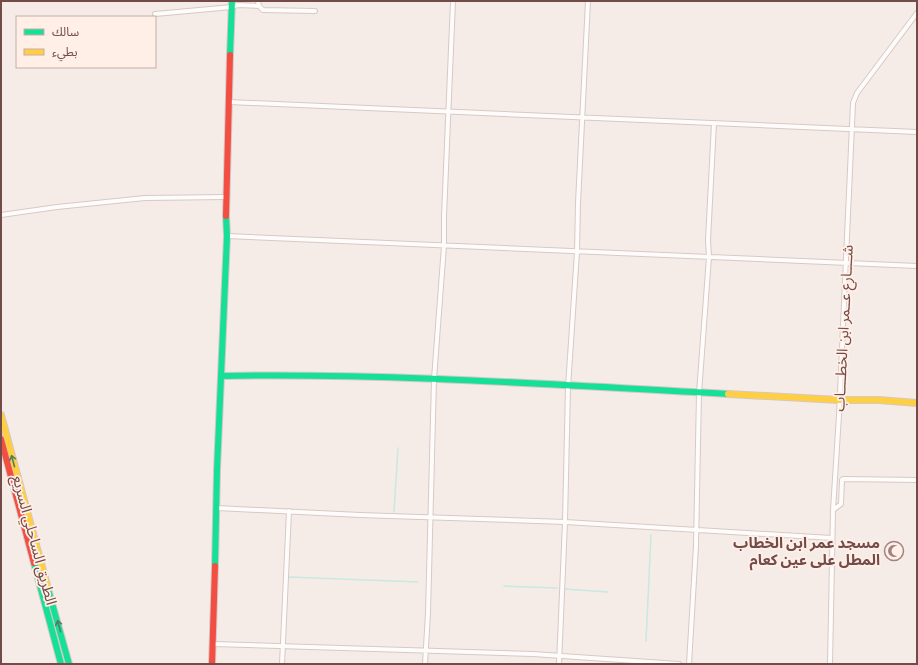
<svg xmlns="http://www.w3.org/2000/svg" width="918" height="665" viewBox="0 0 918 665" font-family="'PT Sans Narrow','Noto Sans Arabic',sans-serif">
	<rect width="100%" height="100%" fill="#f6ece7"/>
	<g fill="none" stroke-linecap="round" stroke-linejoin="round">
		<path stroke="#c8e8e1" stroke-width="1.5" d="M394,512L398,448
			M289,577L418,582
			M504,586L557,588
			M564,589L608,592
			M646,641L651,535"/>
		<defs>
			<path id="street" d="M259,6L263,10L315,11
				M155,14L232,7L238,5L259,6L258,1
				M229,102L917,132
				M1,215L57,207L145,198L226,197
				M227,236L917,266
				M217,508L360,515L565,522L832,538
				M833,510L841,504L842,480L843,479L917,480
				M213,644L533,654L679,664
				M282,664L289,511
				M425,664L428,613L434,379L444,246V216L453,1
				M559,664L565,522L568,387L577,252L578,203L588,1
				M689,664L696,546L699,393L709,257L708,240L714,123
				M830,664L833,510L839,415L853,103L857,93L917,13"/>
			<path id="fast" d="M230,55L232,1
				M221,376C390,373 559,385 728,394
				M34,563L61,664
				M215,566L217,470L227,236L226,216
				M48,589L69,664"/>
			<path id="slow" d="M728,394L839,400H879L917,403
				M1,415L48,589"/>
			<path id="jam" d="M226,216L230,55
				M1,439L34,563
				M212,664L215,566"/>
		</defs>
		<use href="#street" stroke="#d7c9c5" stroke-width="6"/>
		<use href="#fast" stroke="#d7c8c4" stroke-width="8"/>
		<use href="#slow" stroke="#d7c8c4" stroke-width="8"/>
		<use href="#jam" stroke="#d7c8c4" stroke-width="8"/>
		<use href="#street" stroke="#fefcfb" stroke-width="4"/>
		<use href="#fast" stroke="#16e098" stroke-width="6"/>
		<use href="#slow" stroke="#ffcf43" stroke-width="6"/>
		<use href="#jam" stroke="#f24e42" stroke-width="6"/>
	</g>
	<defs><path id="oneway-shaft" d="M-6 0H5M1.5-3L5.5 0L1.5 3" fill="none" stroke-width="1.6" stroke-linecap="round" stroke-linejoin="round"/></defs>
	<g stroke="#527f64">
		<use href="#oneway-shaft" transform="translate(13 461) rotate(-105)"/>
		<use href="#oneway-shaft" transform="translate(59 626) rotate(-105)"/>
	</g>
	<defs>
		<symbol id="mosque-ring" viewBox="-11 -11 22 22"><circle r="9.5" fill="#ffefe7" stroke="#a18380" stroke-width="1.5"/><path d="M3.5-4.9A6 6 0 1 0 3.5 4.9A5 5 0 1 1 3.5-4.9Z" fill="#a18380"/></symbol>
	</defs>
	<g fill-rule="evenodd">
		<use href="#mosque-ring" x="883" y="540" width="22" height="22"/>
	</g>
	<g text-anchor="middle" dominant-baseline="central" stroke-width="3.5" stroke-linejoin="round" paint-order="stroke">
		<g font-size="15" fill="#734b48" stroke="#ffefe7">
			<text transform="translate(843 328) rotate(-87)">شــــارع عــمر ابن الخطــــاب</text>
			<text transform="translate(35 540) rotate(75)">الطريق الساحلي السريع</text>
		</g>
		<g font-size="15" font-weight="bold" fill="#734b48" stroke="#ffefe7" text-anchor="end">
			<text x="880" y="542">مسجد عمر ابن الخطاب<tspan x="880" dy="17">المطل على عين كعام</tspan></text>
		</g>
	</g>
	<rect width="918" height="665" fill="none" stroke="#734b48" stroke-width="4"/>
	<rect x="16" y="16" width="140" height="52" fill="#ffefe7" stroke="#c7ada7"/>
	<rect x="24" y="29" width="20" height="6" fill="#16e098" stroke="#c7ada7"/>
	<text x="52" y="36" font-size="12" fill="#734b48">سالك</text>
	<rect x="24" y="49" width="20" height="6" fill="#ffcf43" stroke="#c7ada7"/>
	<text x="52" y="56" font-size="12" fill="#734b48">بطيء</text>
</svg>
